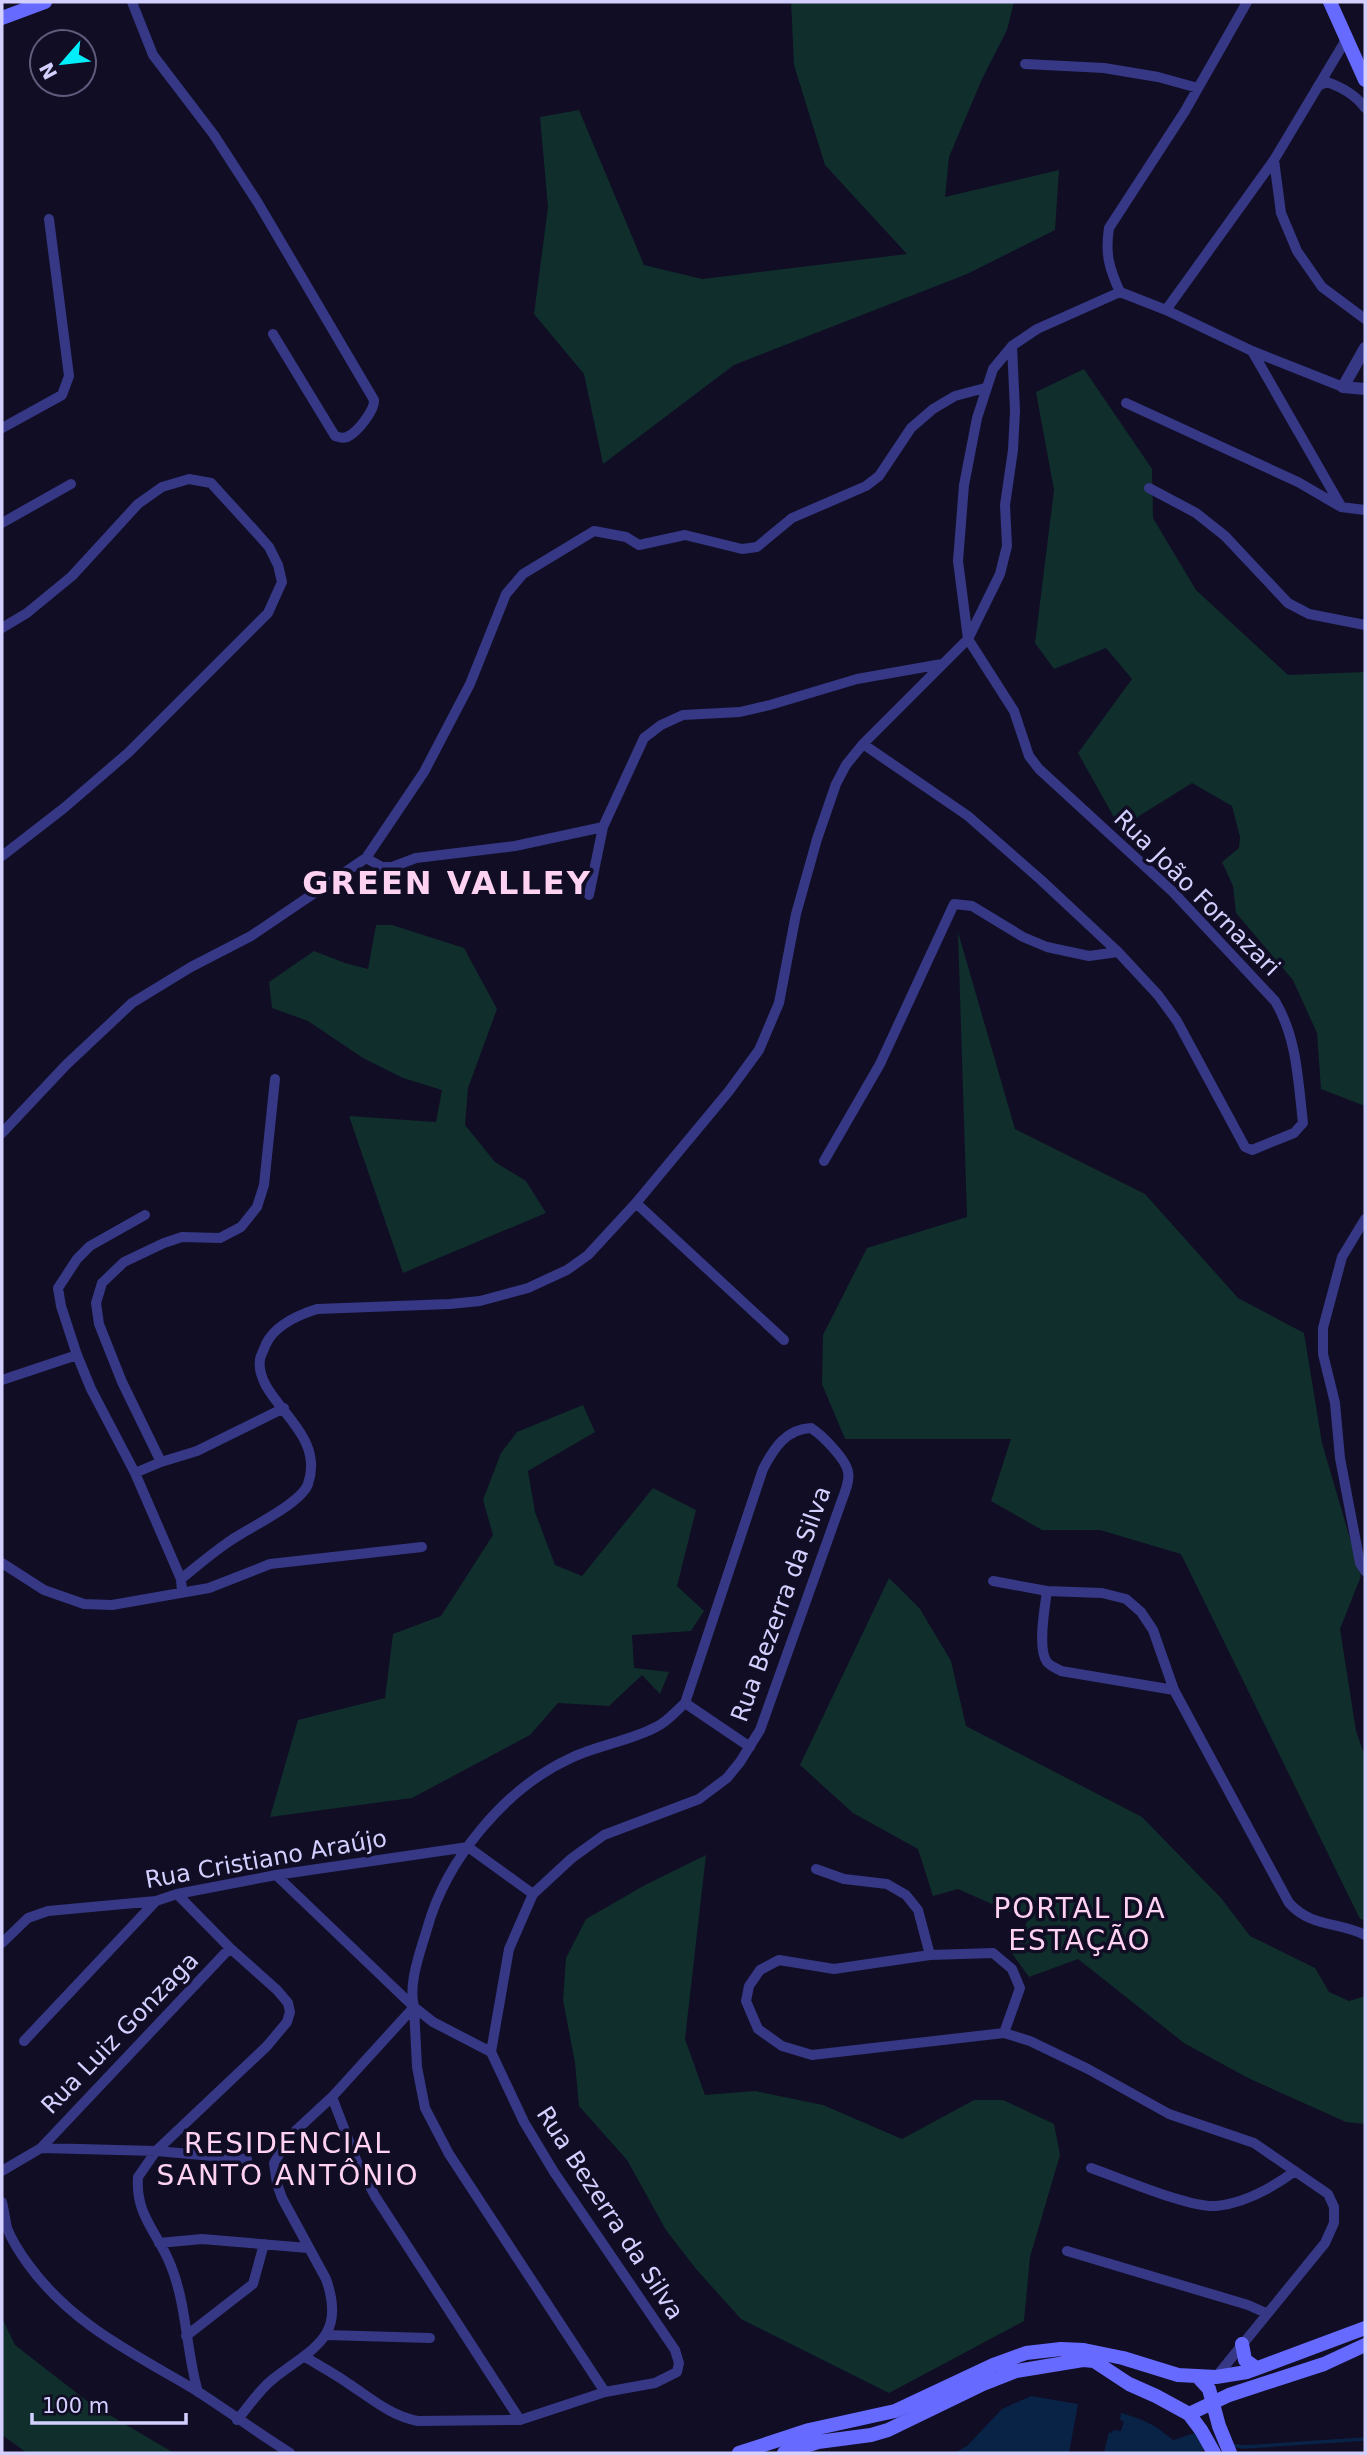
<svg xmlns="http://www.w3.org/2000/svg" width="1367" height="2455" viewBox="0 0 1367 2455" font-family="'DejaVu Sans',sans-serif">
	<rect width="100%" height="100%" fill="#100d24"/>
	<path fill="#102e2c" d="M791,2H1014L1007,30L982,79L949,157L945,197L1059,170L1055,230L967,274L734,365L603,464L584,374L534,314L548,207L540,117L579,110L644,265L702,279L907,254L825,165L794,65Z
		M1084,369L1152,469L1153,518L1196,590L1288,675L1365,672V1106L1321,1089L1317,1033L1293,980L1236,913L1233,886L1222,862L1239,848L1240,837L1232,806L1192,783L1120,828L1078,753L1132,679L1106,648L1054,669L1035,643L1054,490L1036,392Z
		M376,925H392L464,948L497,1009L468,1088L465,1125L495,1162L526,1181L546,1213L403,1273L349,1116L436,1122L442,1090L403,1078L363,1058L308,1021L272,1008L269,982L314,951L345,963L368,969Z
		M958,932L1015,1129L1145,1194L1238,1298L1304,1333L1322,1443L1361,1576L1340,1629L1356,1731L1365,1757V1920L1360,1919L1181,1554L1100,1530H1042L991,1501L1011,1439H845L822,1384L823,1335L867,1248L967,1217Z
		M583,1405L595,1432L528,1471L535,1512L555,1565L582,1576L653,1488L696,1510L677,1586L704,1611L691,1631L632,1635L634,1668L669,1672L660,1694L642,1675L609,1706L558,1703L530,1735L412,1798L270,1817L298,1720L385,1698L393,1634L441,1616L493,1535L483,1500L501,1453L517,1432Z
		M889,1578L920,1609L951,1661L966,1726L1142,1817L1221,1898L1250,1936L1315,1968L1329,1992L1349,2001L1365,1996V2124L1346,2122L1248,2078L1184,2043L1078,1959L1029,1977L1011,1952L1028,1920L958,1889L933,1896L918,1849L853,1813L800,1765Z
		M706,1855L685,2039L705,2095L755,2091L823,2105L902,2139L974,2100H1003L1054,2124L1060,2155L1030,2257L1024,2321L889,2393L741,2319L696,2269L666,2230L627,2160L579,2106L575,2063L563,2000L566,1958L586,1919L645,1885Z
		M2,2318L15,2345L91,2404L174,2453H27L2,2435Z"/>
	<path fill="#092347" d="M1031,2396L1078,2404L1069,2453H954L967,2446L1002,2409Z
		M1121,2413C1135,2417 1147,2421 1159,2429C1169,2436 1176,2444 1188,2449L1189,2453H1104L1109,2432L1112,2433L1113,2430L1121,2431L1124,2421L1120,2420Z"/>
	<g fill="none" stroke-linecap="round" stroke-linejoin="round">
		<path stroke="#092347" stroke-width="3.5" d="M1231,2445L1244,2447L1365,2439"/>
		<path stroke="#092347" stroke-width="19" d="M1164,2453L1204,2440"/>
		<path stroke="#363785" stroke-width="10" d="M132,2L153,55L214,135L258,203L374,400C375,410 357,433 347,437C342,439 340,437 335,436L273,334
			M1247,2L1185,111L1109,228C1105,254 1109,268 1120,292L1166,310L1252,351L1343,387
			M1025,64L1104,68L1158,77L1198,88
			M1318,86L1327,82C1341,87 1356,95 1365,108
			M1274,160L1281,213L1297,251L1322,287L1365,319
			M1166,310L1274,160L1347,38
			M1252,351L1341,506
			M1126,403L1298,482L1341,507L1365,510
			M2,428L62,395L69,376L49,219
			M1149,488L1196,513L1225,536L1288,603L1309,614L1365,625
			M2,523L71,484
			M2,628L27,613L72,576L138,504L162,487L189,479L211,483L254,530L269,547L278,565L282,582L268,613L129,752L64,808L2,856
			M366,858L382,867H392L416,858L515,846L603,827
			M589,895L603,827L644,738L661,725L683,715L740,712L770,705L857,679L942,664
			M1118,952L1158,995L1177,1021L1245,1147L1252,1150L1294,1133L1303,1123C1298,1080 1297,1038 1275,1001L1173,892L1039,769L1029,756L1014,711L968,639L958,561L964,485L977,418L993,369L1012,346L1037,329L1120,292
			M2,1133L66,1065L132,1003L191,967L251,936L366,858L424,772L470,684L506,594L523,574L594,531L626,537L639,545L685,535L742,549L757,547L792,518L866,486L879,476L911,428L933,409L955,396L985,388
			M824,1161L880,1064L954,904L972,906L1023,937L1047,947L1089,956L1118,952L1041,880L968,816L863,744
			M636,1203L784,1340
			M145,1215L90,1246L77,1259L58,1288L61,1306L77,1355L91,1389L135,1473L181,1579L182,1592
			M1365,1219L1342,1257L1323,1328V1354L1335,1403L1340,1458L1360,1563L1365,1571
			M2,1380L77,1355
			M161,1462L122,1382L99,1324L96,1303L102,1283L124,1262L164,1243L182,1237L220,1238L241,1227L257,1207L264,1185L275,1079
			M135,1473L161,1462L197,1451L284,1408
			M2,1563L44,1590L84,1604L112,1605L209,1588L270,1564L422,1547
			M181,1579C196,1567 211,1554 227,1543C246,1529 301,1504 308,1484C327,1429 254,1401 260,1359C261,1355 264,1349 266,1344C275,1325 298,1315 317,1309L450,1304L480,1301L528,1288L567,1270L588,1255L636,1203L729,1091L759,1050L779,1003L796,914L817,839L836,784L846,765L863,744L968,639L1000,574L1007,546L1005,505L1013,450L1015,411L1012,346
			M993,1581L1047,1591L1102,1593L1126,1599L1141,1612L1153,1630L1174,1690L1289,1903C1312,1928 1337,1921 1365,1935
			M1047,1591C1045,1606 1037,1649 1047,1662C1050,1666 1056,1668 1061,1671L1174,1690
			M685,1703L750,1747
			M816,1869L844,1879L887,1884L906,1895L918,1910L930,1955
			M276,1875L414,2007L433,2022L491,2052
			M177,1894L230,1948L277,1990L288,2003L290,2012L287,2022L267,2046L156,2151L138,2177C135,2216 159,2234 171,2266C187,2306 186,2351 198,2392
			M2,1943L28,1918L48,1911L156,1901L177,1894L276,1875L468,1847L533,1894
			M1004,2033L1020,1988L1012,1969L993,1953L930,1955L834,1969L779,1960L760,1970L749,1986L746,2001L758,2029L782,2046L812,2055L1004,2033L1030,2041L1088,2069L1169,2114L1254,2143L1328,2194L1334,2207V2223L1325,2243L1216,2377
			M24,2041L156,1901
			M332,2097L357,2162L375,2196L520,2420
			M41,2148L230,1948
			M1091,2168C1120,2178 1189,2208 1216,2206C1245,2203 1272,2188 1295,2171
			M2,2171L41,2148L156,2151L247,2159
			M2,2202C4,2210 5,2219 7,2228C12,2241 20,2253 28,2264C72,2325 135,2354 197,2391C228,2411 258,2433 290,2453
			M159,2243L202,2239L308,2248
			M1067,2251L1248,2305L1266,2313
			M326,2335L430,2338
			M186,2336L253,2284L264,2244
			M305,2357C320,2366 335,2374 349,2384C372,2399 391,2416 418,2421L520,2420L605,2392L655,2383L677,2372L679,2363L675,2350L554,2172L524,2122L491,2052L509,1949L533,1894L572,1858L604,1835L699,1799L727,1778L740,1762L760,1730L842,1500C845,1492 850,1480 848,1472C846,1459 822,1435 811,1428C786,1429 774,1448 763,1469L685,1703C676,1711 667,1722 656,1727C630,1741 598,1745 571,1758C505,1788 446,1860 427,1929C420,1953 408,1983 414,2007L417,2067L425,2108L449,2154L605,2392
			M237,2420C249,2406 259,2390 273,2379C312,2348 347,2338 326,2279L282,2198L277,2184L274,2163L291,2135L332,2097L414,2007"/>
		<path stroke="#363785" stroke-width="12" d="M1365,348L1343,387L1365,389"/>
		<path stroke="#676aff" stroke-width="14" d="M1330,2L1365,80
			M2,18L45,2
			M1242,2344L1245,2360L1256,2368
			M1198,2377L1209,2389L1219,2426L1230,2453
			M1189,2414L1201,2430L1214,2453
			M739,2453L809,2430L895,2411L993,2365L1026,2353L1061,2349L1084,2350L1123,2358L1178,2375L1216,2377L1247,2372L1365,2328
			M784,2453L818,2442L871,2435L888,2430L983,2384L1016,2371L1083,2360L1094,2361L1129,2384L1156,2396L1189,2414L1229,2395L1324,2364L1365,2345"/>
	</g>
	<g text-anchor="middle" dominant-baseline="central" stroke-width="7" stroke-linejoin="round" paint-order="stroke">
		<g font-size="24" fill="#d3d0ff" stroke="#100d24">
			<text transform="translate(1197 893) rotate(45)">Rua João Fornazari</text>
			<text transform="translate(781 1604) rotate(-70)">Rua Bezerra da Silva</text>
			<text transform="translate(266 1859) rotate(-10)">Rua Cristiano Araújo</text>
			<text transform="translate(120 2033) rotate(-46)">Rua Luiz Gonzaga</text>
			<text transform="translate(610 2213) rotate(57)">Rua Bezerra da Silva</text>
		</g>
		<g font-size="28" letter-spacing="2" fill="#ffd2f1" stroke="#100d24">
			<text x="1080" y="1908">PORTAL DA<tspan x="1080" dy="32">ESTAÇÃO</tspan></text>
			<text x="288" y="2143">RESIDENCIAL<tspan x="288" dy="32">SANTO ANTÔNIO</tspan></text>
		</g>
		<g font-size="32" font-weight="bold" letter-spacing="2" fill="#ffd2f1" stroke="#100d24">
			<text x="447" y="883">GREEN VALLEY</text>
		</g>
	</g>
	<rect width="1367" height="2455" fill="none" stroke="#d3d0ff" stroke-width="7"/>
	<g transform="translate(63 63) rotate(242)"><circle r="33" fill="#100d24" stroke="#5e5b7c" stroke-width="2"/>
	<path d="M0-5L12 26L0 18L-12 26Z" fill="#00eefb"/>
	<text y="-10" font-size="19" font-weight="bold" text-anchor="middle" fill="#d3d0ff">N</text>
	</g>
	<path d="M32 2413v10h154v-10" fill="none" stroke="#d3d0ff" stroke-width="3.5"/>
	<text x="42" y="2413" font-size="21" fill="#d3d0ff" stroke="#100d24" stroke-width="5" paint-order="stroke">100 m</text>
</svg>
